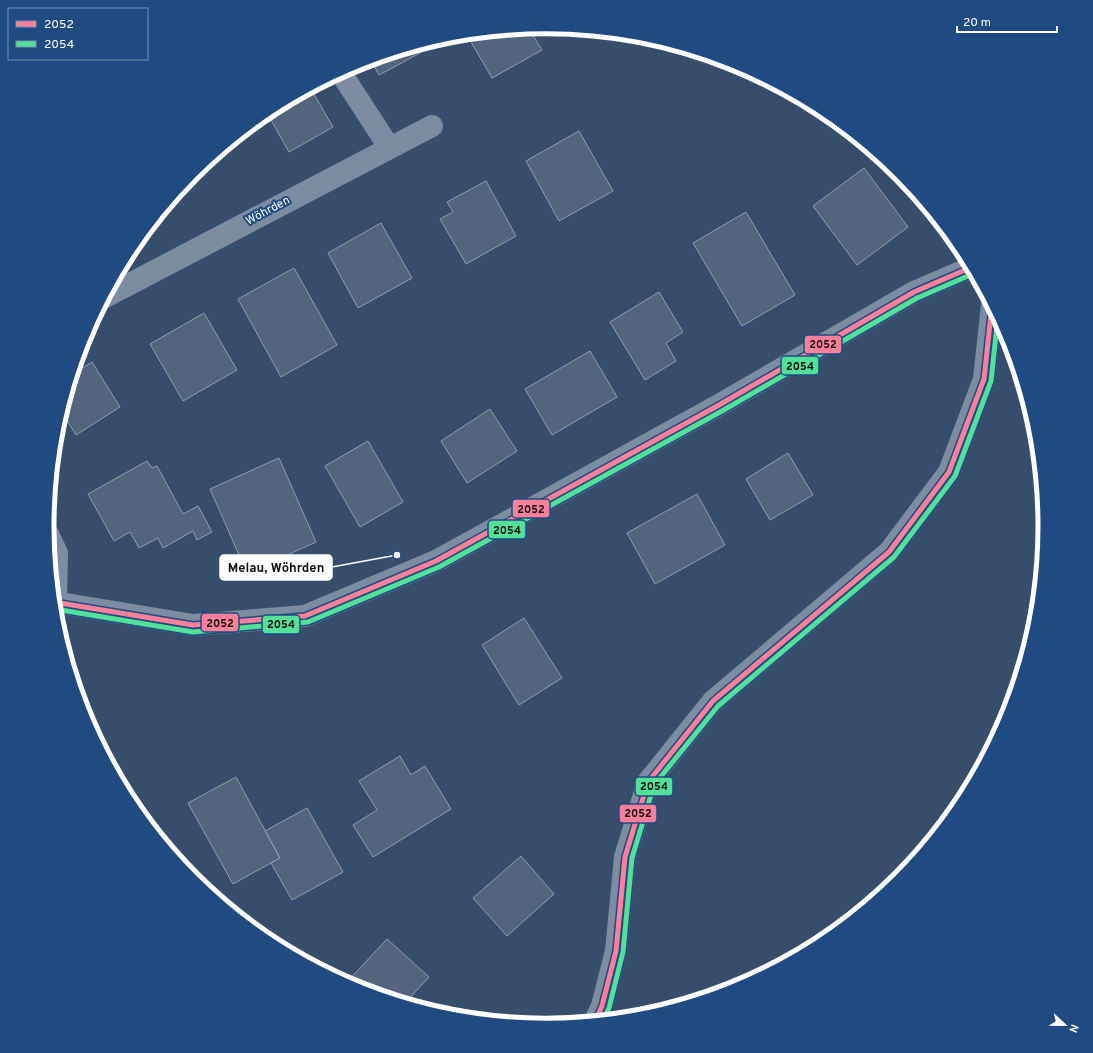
<svg xmlns="http://www.w3.org/2000/svg" width="1093" height="1053" viewBox="0 0 1093 1053" font-family="Overpass,sans-serif">
	<rect width="100%" height="100%" fill="#364e6c"/>
	<path fill="#52657d" stroke="#8f9eb0" d="M529,29L542,50L492,78L467,35Z
		M431,42L433,46L379,75L371,60Z
		M311,89L333,127L289,152L267,113Z
		M579,131L613,191L559,221L526,161Z
		M864,168L908,227L857,265L813,206Z
		M486,181L516,236L466,264L440,219L453,212L447,202Z
		M746,212L795,295L742,326L693,243Z
		M381,223L412,278L358,308L328,253Z
		M294,268L337,345L281,377L238,299Z
		M659,292L683,332L666,343L676,361L645,380L610,322Z
		M204,313L237,370L183,401L150,344Z
		M590,351L617,397L552,435L525,389Z
		M92,362L120,407L76,435L62,412L73,374Z
		M490,409L517,451L467,483L441,441Z
		M368,441L403,502L360,527L325,466Z
		M788,453L813,495L770,520L746,479Z
		M279,458L316,542L247,573L210,489Z
		M147,461L152,468L157,466L183,514L198,506L212,532L197,540L193,531L163,548L158,538L139,548L130,532L114,541L88,494Z
		M697,494L725,545L655,584L627,533Z
		M524,618L562,678L519,705L482,645Z
		M400,756L411,775L425,766L451,809L373,857L353,825L377,810L359,781Z
		M236,777L280,858L233,884L188,803Z
		M307,808L343,872L292,900L271,863L280,858L265,831Z
		M521,856L554,894L507,936L473,898Z
		M387,939L429,977L405,1003L355,988L346,983Z"/>
	<g fill="none" stroke-linecap="round" stroke-linejoin="round">
		<path stroke="#7c8da2" stroke-width="22" d="M341,73L389,147
			M105,297L432,126
			M48,534L57,553L56,602
			M54,602L193,625L305,616L436,561L719,405L914,292L972,267
			M595,1021L602,1006L616,951L625,857L648,782L713,701L889,552L949,472L984,379L992,305"/>
		<defs>
			<path id="bus-1" d="M54,602L193,625L305,616L436,561L719,405L914,292L972,267
				M595,1021L602,1006L616,951L625,857L648,782L713,701L889,552L949,472L984,379L992,305"/>
			<path id="bus-2" d="M55,609L193,632L308,622L439,567L722,411L917,298L975,273
				M603,1020L609,1008L623,952L632,858L654,785L718,706L894,557L955,476L991,381L998,316"/>
		</defs>
		<use href="#bus-1" stroke="#204a82" stroke-width="8"/>
		<use href="#bus-2" stroke="#204a82" stroke-width="8"/>
		<use href="#bus-1" stroke="#ff8098" stroke-width="5"/>
		<use href="#bus-2" stroke="#53e098" stroke-width="5"/>
	</g>
	<g text-anchor="middle" dominant-baseline="central" stroke-width="4" stroke-linejoin="round" paint-order="stroke">
		<g font-size="12" fill="#fff" stroke="#204a82">
			<text transform="translate(268 211) rotate(-28)">Wöhrden</text>
		</g>
	</g>
	<path d="M0 0H1093V1053H0ZM54 526a492 492 0 1 1 984 0a492 492 0 1 1-984 0Z" fill="#204a82" fill-rule="evenodd"/>
	<path fill="none" stroke="#fff" stroke-width="5" d="M54 526a492 492 0 1 1 984 0a492 492 0 1 1-984 0Z"/>
	<path fill="none" stroke="#fff" stroke-width="1.5" d="M397 555L332 567"/>
	<circle fill="#fff" stroke="#204a82" stroke-width="1.5" cx="397" cy="555" r="4"/>
	<rect fill="#fff" stroke="#fff" stroke-width="1.5" x="220" y="555" width="112" height="25" rx="4"/>
	<g font-size="13" text-anchor="middle" font-weight="bold" fill="#111">
		<text x="276" y="572">Melau, Wöhrden</text>
	</g>
	<g stroke="#204a82" stroke-width="1.5">
		<rect x="804" y="335" width="38" height="19" rx="4" fill="#ff8098"/>
		<rect x="781" y="356" width="38" height="19" rx="4" fill="#53e098"/>
		<rect x="512" y="499" width="38" height="19" rx="4" fill="#ff8098"/>
		<rect x="488" y="520" width="38" height="19" rx="4" fill="#53e098"/>
		<rect x="201" y="613" width="38" height="19" rx="4" fill="#ff8098"/>
		<rect x="262" y="615" width="38" height="19" rx="4" fill="#53e098"/>
		<rect x="635" y="777" width="38" height="19" rx="4" fill="#53e098"/>
		<rect x="619" y="804" width="38" height="19" rx="4" fill="#ff8098"/>
	</g>
	<g font-size="11" text-anchor="middle" font-weight="bold" fill="#111">
		<text x="823" y="348">2052</text>
		<text x="800" y="370">2054</text>
		<text x="531" y="513">2052</text>
		<text x="507" y="534">2054</text>
		<text x="220" y="627">2052</text>
		<text x="281" y="628">2054</text>
		<text x="654" y="790">2054</text>
		<text x="638" y="817">2052</text>
	</g>
	<rect x="8" y="8" width="140" height="52" fill="#204a82" stroke="#7992b4"/>
	<rect x="16" y="21" width="20" height="6" fill="#ff8098" stroke="#7992b4"/>
	<text x="44" y="28" font-size="12" fill="#ffffff">2052</text>
	<rect x="16" y="41" width="20" height="6" fill="#53e098" stroke="#7992b4"/>
	<text x="44" y="48" font-size="12" fill="#ffffff">2054</text>
	<g transform="translate(1065 1025) rotate(112)" stroke="#204a82" stroke-width="3" paint-order="stroke">
	<path d="M0-3L7 15L0 10L-7 15Z" fill="#ffffff"/>
	<text y="-6" font-size="11" font-weight="bold" text-anchor="middle" fill="#ffffff">N</text>
	</g>
	<path d="M957 26v6h100v-6" fill="none" stroke="#ffffff" stroke-width="2"/>
	<text x="963" y="26" font-size="12" fill="#ffffff" stroke="#204a82" stroke-width="3" paint-order="stroke">20 m</text>
</svg>
